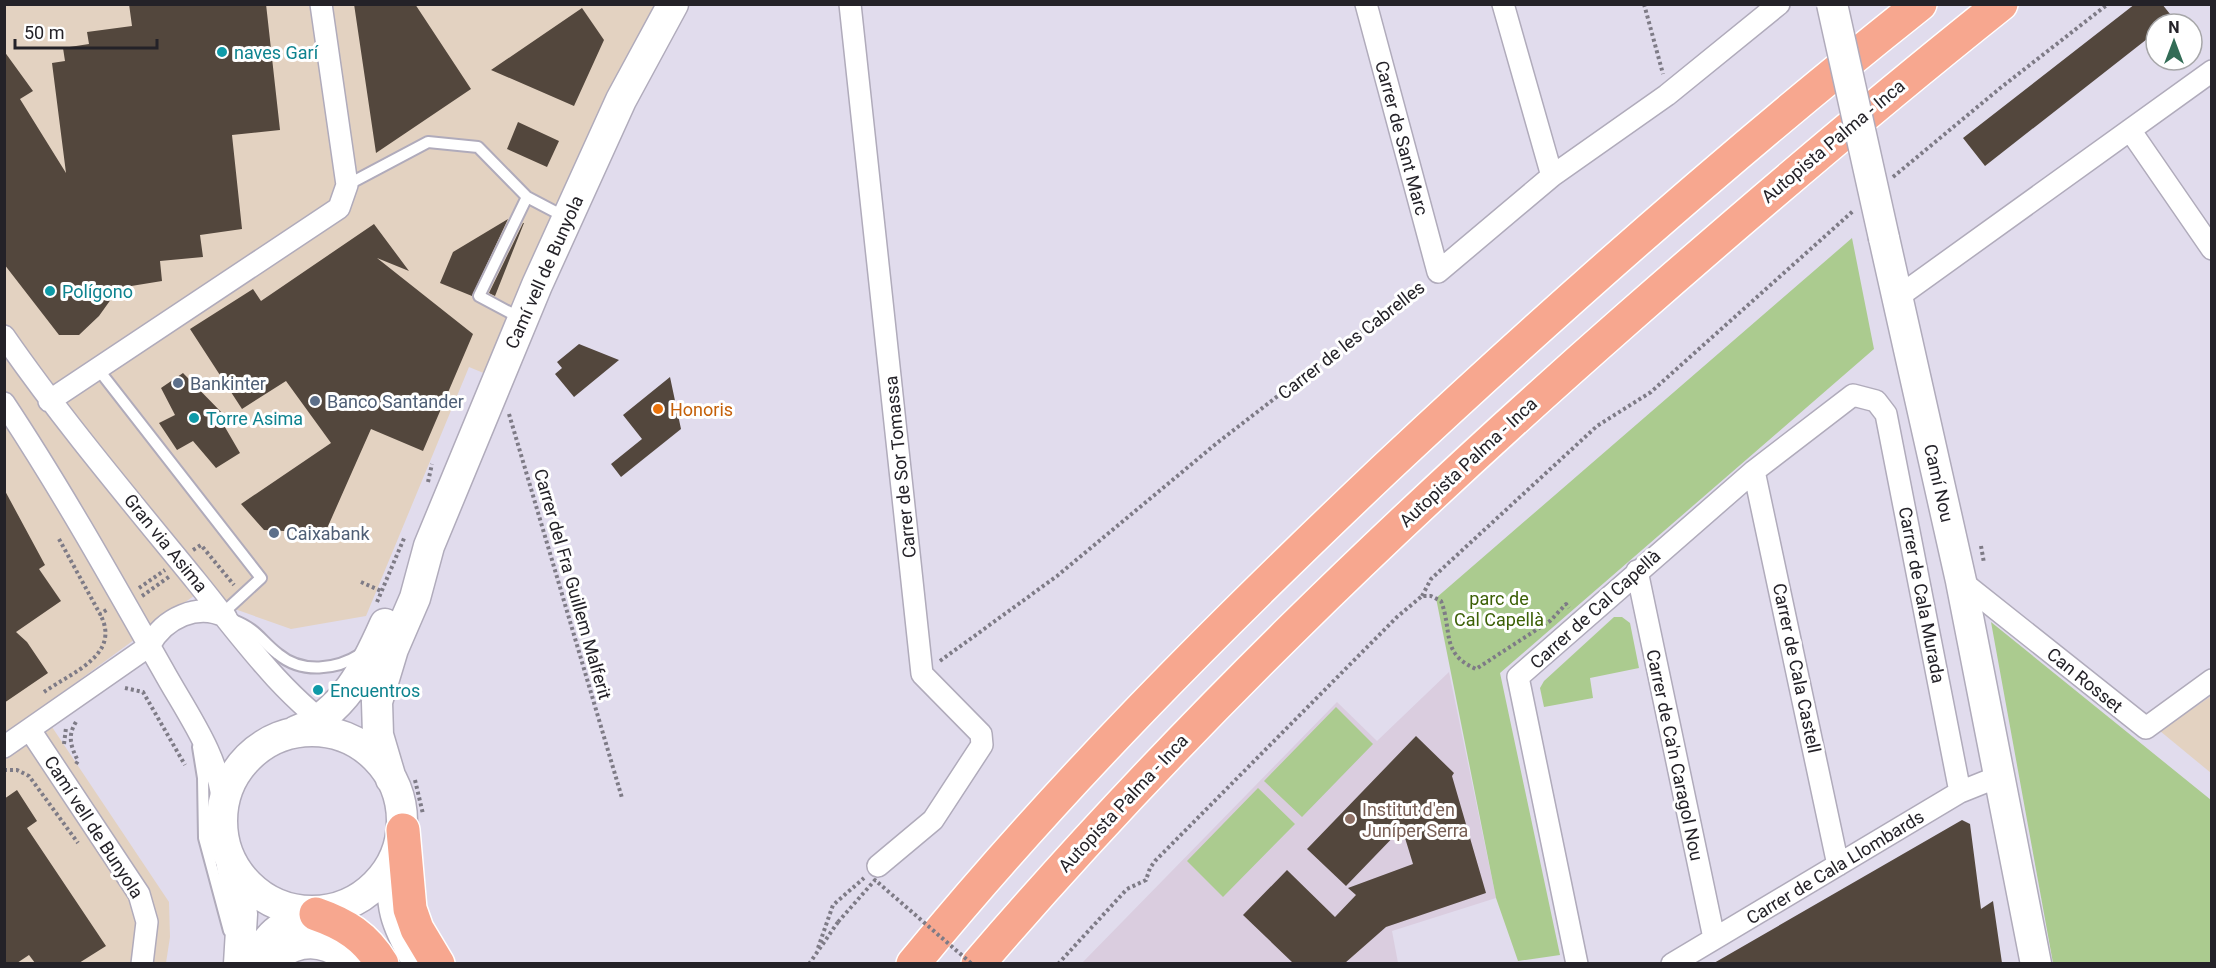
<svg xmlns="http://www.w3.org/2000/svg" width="2216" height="968" viewBox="0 0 2216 968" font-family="Roboto,sans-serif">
	<rect width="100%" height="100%" fill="#e1dced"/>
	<path fill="#e3d2c1" d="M5,5H673L498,379L469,367L366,616L291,629L195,595L40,709L169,902L170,937L166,963L5,964Z
		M2211,696V773L2160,731Z"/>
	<path fill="#dacddf" d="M1449,672L1496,898L1392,931L1398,963L1081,964L1337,702L1377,741Z"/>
	<path fill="#abcb8f" d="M1852,238L1874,349L1500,673L1560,955L1518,961L1496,898L1436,598Z
		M1614,617H1622L1630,623L1639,668L1590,678L1593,698L1544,707L1540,688L1544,681Z
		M1991,622L2211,800V963H2053Z
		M1336,707L1373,744L1302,817L1264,781Z
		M1258,788L1295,824L1223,897L1187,861Z"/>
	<path fill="#53473d" d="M129,4H266L280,130L232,135L242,229L200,235L203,257L160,261L162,281L119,288L99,316L79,335H59L4,264V51L33,91L20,99L66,173L52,63L65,61L63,48L89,44L87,32L132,26Z
		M354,4H415L471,89L376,153Z
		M2135,4H2162L2178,24H2156V32L1985,166L1963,138Z
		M582,8L604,40L574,106L491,70Z
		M518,122L559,141L547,167L507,149Z
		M508,219L472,296L440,283L453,252Z
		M523,223H524L495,296L489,293Z
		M374,224L409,271L377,258L473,334L423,451L371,429L325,533L264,530L241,504L331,443L286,381L242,409L190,329L253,289L261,301Z
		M579,344L619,360L574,397L555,374L562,368L557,362Z
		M183,373L227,418L222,422L240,453L216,468L193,441L177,450L159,423L175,415L161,388Z
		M670,377L681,429L621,477L611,464L642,439L623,415Z
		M4,489L45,565L39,569L61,601L16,632L27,642L48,673L4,703Z
		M1416,736L1454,773L1452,776L1486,893L1386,927L1345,963H1293L1243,915L1287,870L1335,917L1356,895L1348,888L1413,864L1402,828L1346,886L1307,849Z
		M17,790L37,821L27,828L106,946L79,963H35L29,955L17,963H4V799Z
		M1962,820L1970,824L1981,909L1993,901L2002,963H1714Z"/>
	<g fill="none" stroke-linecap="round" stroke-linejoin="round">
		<defs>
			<path id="lane" d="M347,185L428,142L478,147L527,197
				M522,319L479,296L527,197L567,218
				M98,369L261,578L223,613
				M233,620C258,630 259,639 278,654C302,674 336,670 361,654
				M198,747L203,778L204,838L229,931"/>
			<path id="street" d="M850,4L922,674L981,734L982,745L933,820L878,866
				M1366,4L1438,272L1552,176L1667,95L1779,4
				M1503,4L1552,176
				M2130,130L2212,249
				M1898,297L2212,71
				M4,336C63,421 130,500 196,581C239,634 285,699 343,736
				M49,401L339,208L347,185L321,4
				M4,403C61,489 112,580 163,670C186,712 220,757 223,806
				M1754,471L1838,865
				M1637,571L1714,938
				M1961,581L2146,728L2212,680
				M30,730L139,894L147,922L142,964
				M4,747L149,646C164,618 198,602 226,617
				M1577,964L1518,677L1754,471L1853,395L1876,401L1886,414L1960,792
				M1672,964L1960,792L2000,776"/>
			<path id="secondary" d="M1884,238L1961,581L2036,964
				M296,731C343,714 366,667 385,624
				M222 821a90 90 0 1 1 180 0a90 90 0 1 1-180 0Z
				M391,779L378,735L377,702L393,649L415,598L429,546L537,285L621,100L673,4
				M395,859C388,905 396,925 419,964
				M232,866L242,914L239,964
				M255,964C269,928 285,924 319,913
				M267,964C296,936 325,937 356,964"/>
			<path id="highway" d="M403,830L410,909L417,929L438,964
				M316,914C345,924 366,937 382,964
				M913,964C1058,787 1220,625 1386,468C1558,307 1735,151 1920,4
				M978,964C1178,731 1398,520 1628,318C1750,211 1873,106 2001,4"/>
		</defs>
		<use href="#lane" stroke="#b0abbb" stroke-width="14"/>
		<use href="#street" stroke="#b0abbb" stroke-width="24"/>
		<use href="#secondary" stroke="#b0abbb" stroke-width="33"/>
		<use href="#highway" stroke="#fff" stroke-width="36"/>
		<path stroke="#7e7b86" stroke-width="4" stroke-dasharray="3 3" stroke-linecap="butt" d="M1644,4L1663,74
			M1893,177L1999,89L2108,4
			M509,414L622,798
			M428,482L432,464
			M59,539L100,614L108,609
			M1981,546L1984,563
			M193,550L201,545L234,585
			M361,582L381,591
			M139,588L165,570
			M142,596L170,576
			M1422,596L1431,579L1597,426L1651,392L1853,211
			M377,602L405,536
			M940,661L1057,576L1217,443L1423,284
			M125,688L143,692L185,765
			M44,692C72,672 122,655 100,614
			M64,744L66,728
			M76,764L78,761C71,747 67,736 76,722
			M4,770H17L29,776L78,843
			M415,780L423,814
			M818,948L833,905L864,878
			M809,964L838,922
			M1058,964L1127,889L1146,880L1150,868L1155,861L1397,617L1422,596H1431L1441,601C1453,632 1440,653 1476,669L1550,621L1566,604L1569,608"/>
		<use href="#lane" stroke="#fff" stroke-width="10"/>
		<use href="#street" stroke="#fff" stroke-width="21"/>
		<use href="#secondary" stroke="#fff" stroke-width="30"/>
		<use href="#highway" stroke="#f7a78f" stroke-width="33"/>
		<defs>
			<path id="secondary-bridge" d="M1832,4L1884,238"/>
		</defs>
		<use href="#secondary-bridge" stroke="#b0abbb" stroke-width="33" stroke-linecap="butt"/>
		<path stroke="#7e7b86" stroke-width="4" stroke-dasharray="3 3" stroke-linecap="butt" d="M838,922L875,880L972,964"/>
		<use href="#secondary-bridge" stroke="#fff" stroke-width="30"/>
	</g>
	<g fill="#0f9aa8" stroke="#fff" stroke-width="2">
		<circle cx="222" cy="52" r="6"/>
		<circle cx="50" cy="291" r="6"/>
		<circle cx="194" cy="418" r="6"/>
		<circle cx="318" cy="690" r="6"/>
	</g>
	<g fill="#5c6f8a" stroke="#fff" stroke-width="2">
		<circle cx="178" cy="383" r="6"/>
		<circle cx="315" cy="401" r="6"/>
		<circle cx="274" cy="533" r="6"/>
	</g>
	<circle fill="#e8710a" stroke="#fff" stroke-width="2" cx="658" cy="409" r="6"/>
	<circle fill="#8d6e63" stroke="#fff" stroke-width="2" cx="1350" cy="819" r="6"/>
	<g text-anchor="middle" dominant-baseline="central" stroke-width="6" stroke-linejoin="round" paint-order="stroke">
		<g font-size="18" fill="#0d838f" stroke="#fff" text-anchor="start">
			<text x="234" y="52">naves Garí</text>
			<text x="62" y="291">Polígono</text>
			<text x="206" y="418">Torre Asima</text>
			<text x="330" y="690">Encuentros</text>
		</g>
		<g font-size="18" fill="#242228" stroke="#fff">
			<text transform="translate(1402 138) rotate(75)">Carrer de Sant Marc</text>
			<text transform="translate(1833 141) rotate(-40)">Autopista Palma - Inca</text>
			<text transform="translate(544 272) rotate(-66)">Camí vell de Bunyola</text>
			<text transform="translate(1351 340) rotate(-38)">Carrer de les Cabrelles</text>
			<text transform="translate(1468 462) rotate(-43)">Autopista Palma - Inca</text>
			<text transform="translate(900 467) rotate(-96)">Carrer de Sor Tomassa</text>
			<text transform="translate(1939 483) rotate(77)">Camí Nou</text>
			<text transform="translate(166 543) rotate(51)">Gran via Asima</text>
			<text transform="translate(573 584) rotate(74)">Carrer del Fra Guillem Malferit</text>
			<text transform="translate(1922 595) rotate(79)">Carrer de Cala Murada</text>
			<text transform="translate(1595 609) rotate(-42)">Carrer de Cal Capellà</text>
			<text transform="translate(1797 668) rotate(78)">Carrer de Cala Castell</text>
			<text transform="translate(2085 680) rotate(39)">Can Rosset</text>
			<text transform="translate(1675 755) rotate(78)">Carrer de Ca'n Caragol Nou</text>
			<text transform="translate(1123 803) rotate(-47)">Autopista Palma - Inca</text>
			<text transform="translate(94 827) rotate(57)">Camí vell de Bunyola</text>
			<text transform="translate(1835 867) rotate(-31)">Carrer de Cala Llombards</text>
		</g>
		<g font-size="18" fill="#4e5e75" stroke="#fff" text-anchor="start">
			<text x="190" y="383">Bankinter</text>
			<text x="327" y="401">Banco Santander</text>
			<text x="286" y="533">Caixabank</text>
		</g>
		<g font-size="18" fill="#c56008" stroke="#fff" text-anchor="start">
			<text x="670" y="409">Honoris</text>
		</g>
		<g font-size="18" fill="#3c6006" stroke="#fff">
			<text x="1499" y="598">parc de<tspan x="1499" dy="21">Cal Capellà</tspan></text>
		</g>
		<g font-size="18" fill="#785e54" stroke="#fff" text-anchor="start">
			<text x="1362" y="809">Institut d'en<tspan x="1362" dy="21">Juníper Serra</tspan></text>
		</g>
	</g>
	<rect width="2216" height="968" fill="none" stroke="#242228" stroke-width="12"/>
	<g transform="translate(2174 42)"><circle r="28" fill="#ffffff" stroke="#a7a7a9" stroke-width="1.5"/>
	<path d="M0-4.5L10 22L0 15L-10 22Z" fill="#326c56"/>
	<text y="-9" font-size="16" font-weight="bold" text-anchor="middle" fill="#242228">N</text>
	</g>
	<path d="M15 39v9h142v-9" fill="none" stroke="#242228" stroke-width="3"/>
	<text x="24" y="39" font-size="18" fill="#242228" stroke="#ffffff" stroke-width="4.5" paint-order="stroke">50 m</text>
</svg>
